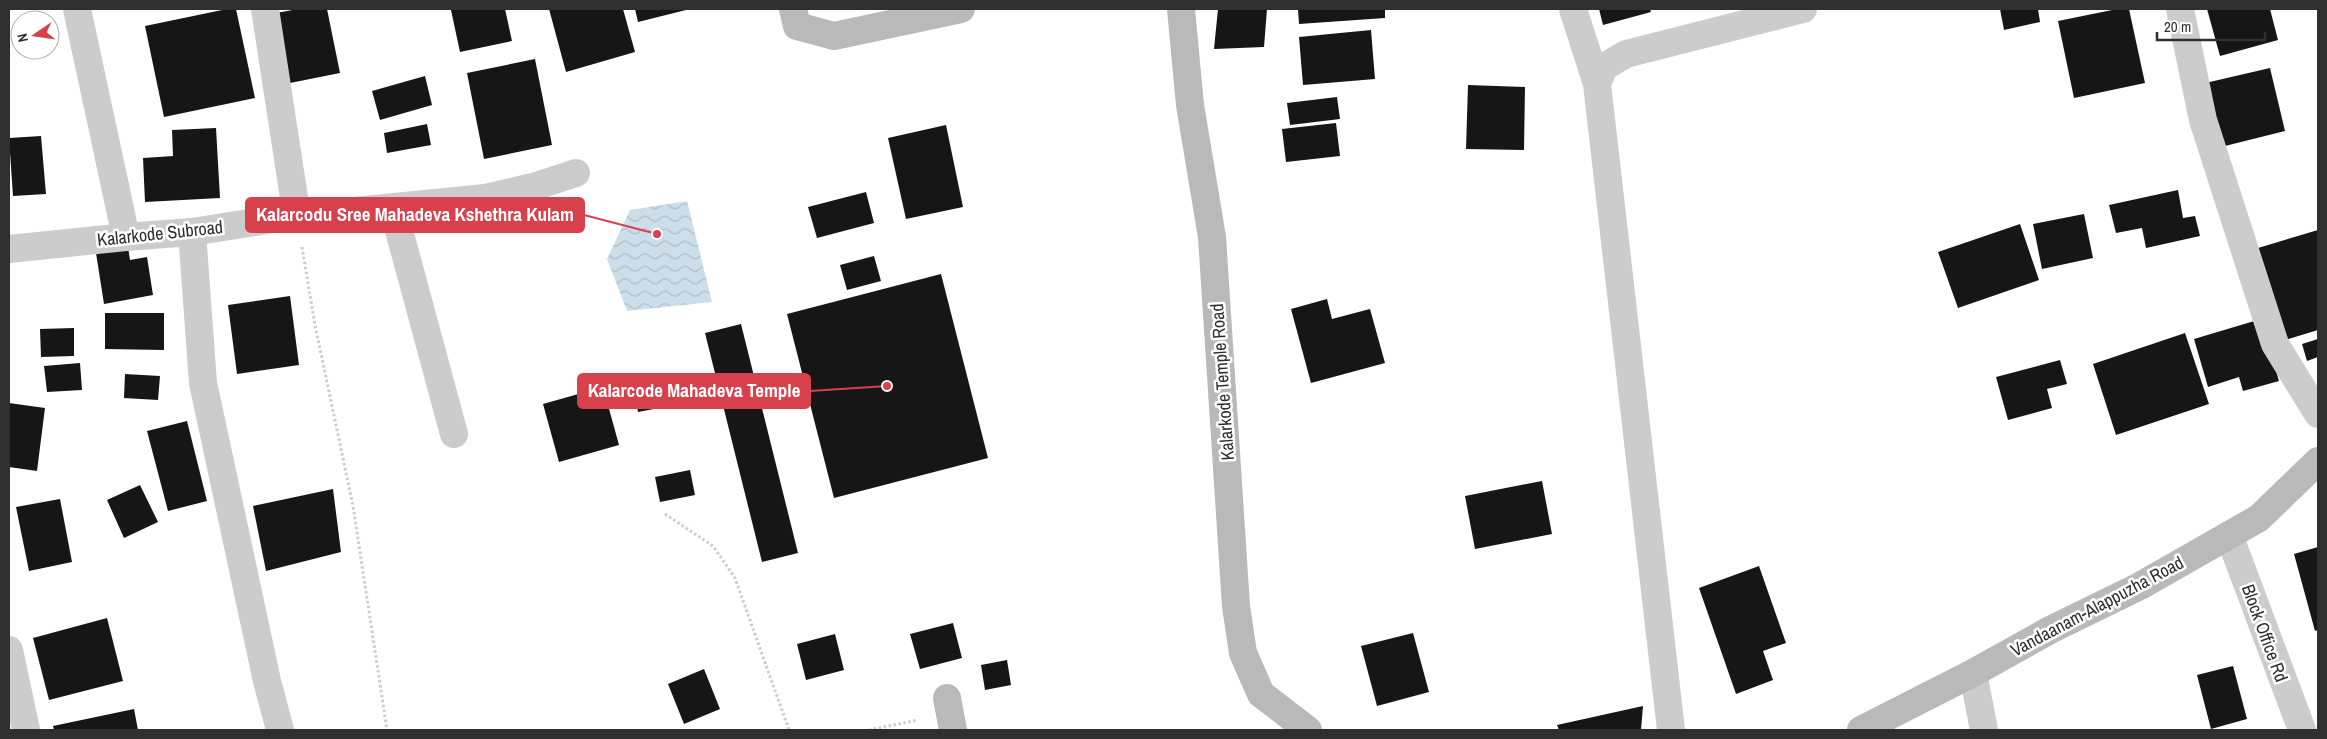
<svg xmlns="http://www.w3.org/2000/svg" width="2327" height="739" viewBox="0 0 2327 739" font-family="'Archivo Narrow',sans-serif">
	<defs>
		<pattern id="water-waves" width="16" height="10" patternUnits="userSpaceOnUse" patternTransform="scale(1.25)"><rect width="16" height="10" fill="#ccdee9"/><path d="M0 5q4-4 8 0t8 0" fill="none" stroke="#b0bfc8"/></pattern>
	</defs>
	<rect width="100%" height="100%" fill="#fff"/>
	<path fill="url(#water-waves)" d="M687,201L712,302L627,311L607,259L630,210Z"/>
	<path fill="#161616" d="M227,9H236L255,98L164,117L145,26Z
		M298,9H327L340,73L290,83L276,13Z
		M458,9H505L512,41L460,52L451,10Z
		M549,9H623L635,52L566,72Z
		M635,9H690L638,22Z
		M1218,9H1267L1264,47L1214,49Z
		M1298,9H1385V18L1299,24Z
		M1599,9H1650L1651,12L1603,25Z
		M2000,9H2038L2040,22L2004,30Z
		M2117,9H2129L2145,83L2074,98L2058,21Z
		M2207,9H2270L2278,40L2220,56Z
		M1371,30L1375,79L1303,85L1299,37Z
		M535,59L552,145L484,159L467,73Z
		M2270,68L2285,131L2217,148L2201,84Z
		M425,76L432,105L380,120L372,91Z
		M1468,85L1525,87L1524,150L1466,149Z
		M1337,97L1340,119L1290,125L1287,103Z
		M1336,123L1340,156L1286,162L1282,129Z
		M427,124L431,145L387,153L384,133Z
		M946,125L963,207L906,219L888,138Z
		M216,128L220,198L145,202L143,158L173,156L172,130Z
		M41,136L46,194L13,196L9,138Z
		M2178,190L2183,218L2195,216L2200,236L2146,248L2142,228L2116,233L2109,205Z
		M866,192L874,223L817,238L808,207Z
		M2084,214L2093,258L2042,269L2033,224Z
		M2020,224L2039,280L1958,308L1938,252Z
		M2318,230V330L2285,340L2258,248Z
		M128,247L130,260L147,257L153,295L104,304L96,253Z
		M874,256L881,281L847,290L840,265Z
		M941,274L988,458L834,498L787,314Z
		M290,296L299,365L237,374L228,305Z
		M1327,299L1332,319L1370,309L1385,363L1311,383L1291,309Z
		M105,313H164V350L105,349Z
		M2261,319L2279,381L2243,391L2239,377L2208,387L2194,339Z
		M741,324L798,553L762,562L705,333Z
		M74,328V356L41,357L40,329Z
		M2185,333L2209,404L2116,435L2093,364Z
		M2318,339V357L2307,361L2302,344Z
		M2060,360L2067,384L2047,389L2052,408L2008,420L1996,377Z
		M80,363L82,390L47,392L44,366Z
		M125,374L160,376L158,400L124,398Z
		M655,383L659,408L638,412L633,387Z
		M603,387L619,445L559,462L543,404Z
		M9,403L45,408L37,471L9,467Z
		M187,421L207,501L168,511L147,431Z
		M690,470L695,495L660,502L655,477Z
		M1542,481L1552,534L1475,549L1465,496Z
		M140,485L158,522L124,538L107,500Z
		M333,489L341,552L266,571L253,506Z
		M60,499L72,562L29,571L16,507Z
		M2318,547V630L2315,631L2294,554Z
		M1759,566L1786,643L1763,651L1773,680L1736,694L1699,588Z
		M107,618L123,681L49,700L33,638Z
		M953,623L962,658L920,669L910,634Z
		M1413,633L1429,692L1377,706L1361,646Z
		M835,634L844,670L806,680L797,644Z
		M1007,660L1011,685L985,690L981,665Z
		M2233,666L2247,719L2211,729L2197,675Z
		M704,669L720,709L684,724L668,684Z
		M1643,706L1641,730H1559L1557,725Z
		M134,709L138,730H54L53,726Z"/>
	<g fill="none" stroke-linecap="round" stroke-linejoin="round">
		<path stroke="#ccc" stroke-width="3" stroke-dasharray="2.5 2.5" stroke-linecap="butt" d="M302,247L315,325L353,506L387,730
			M665,514L713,546L735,578L789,730
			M869,730L918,720"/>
		<path stroke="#ccc" stroke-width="28" d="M77,9L126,237
			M265,9L297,217
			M1573,9L1597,84
			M2180,9L2203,120L2275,344L2318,414
			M393,208L454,434
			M192,232L203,383L267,681L280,730
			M9,249L126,237L192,232L274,219L485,198L533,187L576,173
			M2229,535L2302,730
			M9,650L26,730
			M1973,673L1984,730
			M1671,730L1597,84L1604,67L1626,54L1803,9"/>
		<path stroke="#b9b9b9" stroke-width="28" d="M793,9L797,26L834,36L961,9
			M1181,9L1190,105L1212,237L1236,606L1243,653L1261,694L1308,730
			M947,698L953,730
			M1861,730L1973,673L2050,630L2140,586L2259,518L2318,461"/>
	</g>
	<g text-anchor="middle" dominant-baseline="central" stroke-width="5" stroke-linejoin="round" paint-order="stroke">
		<g font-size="18" fill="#2f2f2f" stroke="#fff">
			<text transform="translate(160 233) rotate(-6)">Kalarkode Subroad</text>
			<text transform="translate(1222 382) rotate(-94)">Kalarkode Temple Road</text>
			<text transform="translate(2097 606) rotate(-28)">Vandaanam-Alappuzha Road</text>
			<text transform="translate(2265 633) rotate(70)">Block Office Rd</text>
		</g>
	</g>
	<path fill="none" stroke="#d8404c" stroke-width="2" d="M657 234L584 215M887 386L810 391"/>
	<g fill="#d8404c" stroke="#fff" stroke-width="2">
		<circle cx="657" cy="234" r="5"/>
		<circle cx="887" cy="386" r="5"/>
	</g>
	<g fill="#d8404c" stroke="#d8404c" stroke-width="2">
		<rect x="246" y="198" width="338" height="34" rx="5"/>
		<rect x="578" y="374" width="232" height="34" rx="5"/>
	</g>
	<g font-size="19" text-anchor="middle" font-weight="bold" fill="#fff">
		<text x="415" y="221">Kalarcodu Sree Mahadeva Kshethra Kulam</text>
		<text x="694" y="397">Kalarcode Mahadeva Temple</text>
	</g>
	<rect width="2327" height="739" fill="none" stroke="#2f2f2f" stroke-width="20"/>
	<g transform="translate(35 35) rotate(257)"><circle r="24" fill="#ffffff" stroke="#acacac"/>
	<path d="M0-4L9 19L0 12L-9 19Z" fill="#d8404c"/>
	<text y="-8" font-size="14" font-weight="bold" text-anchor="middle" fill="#2f2f2f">N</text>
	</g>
	<path d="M2157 32v8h108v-8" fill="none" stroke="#2f2f2f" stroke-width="2.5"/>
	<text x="2164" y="32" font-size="15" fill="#2f2f2f" stroke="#ffffff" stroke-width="4" paint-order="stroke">20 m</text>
</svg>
